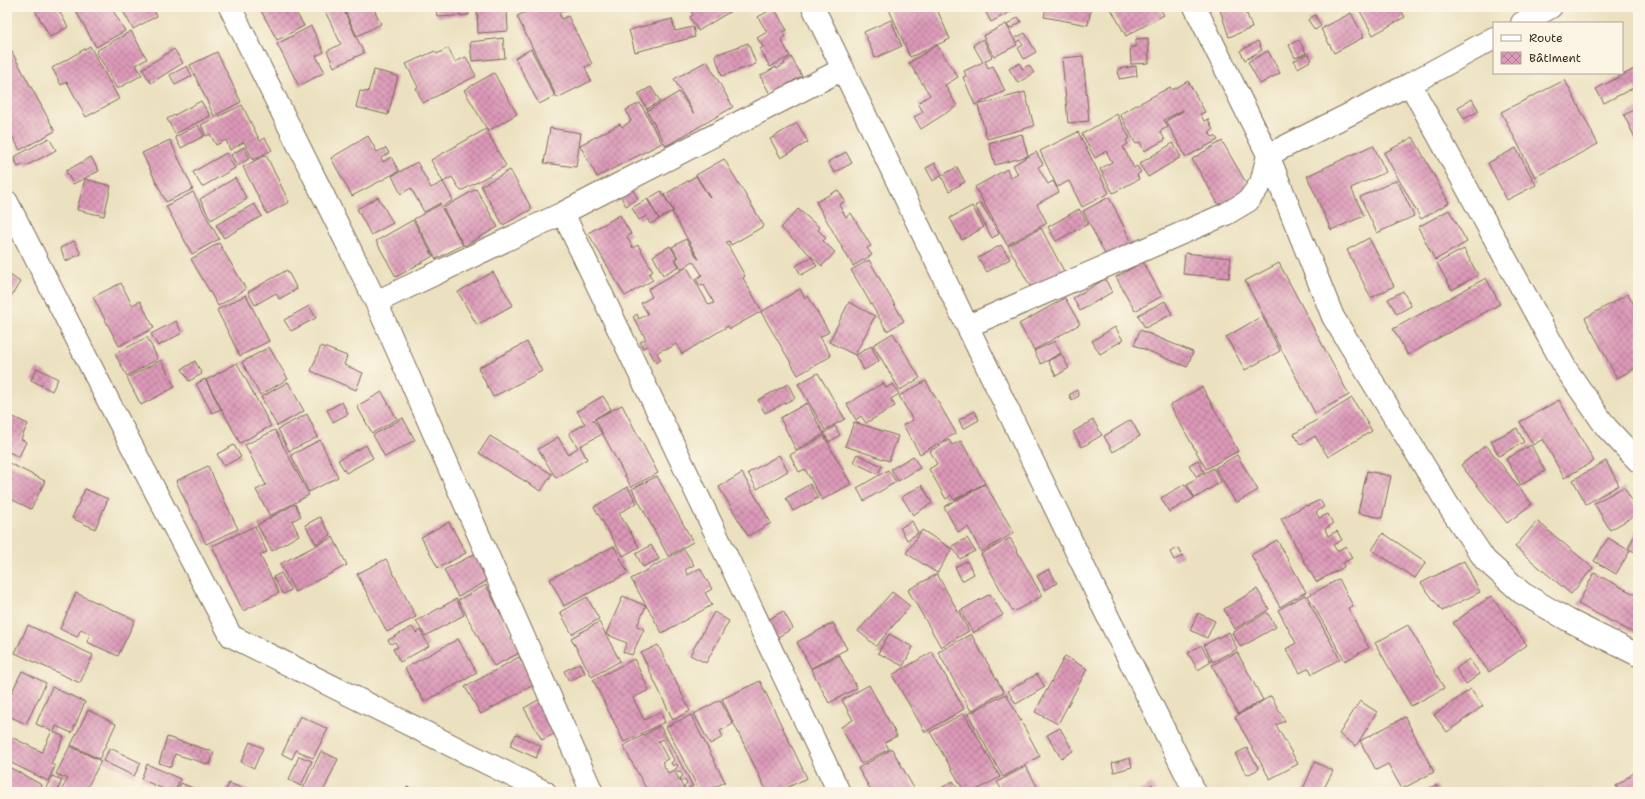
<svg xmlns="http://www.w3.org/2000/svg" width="1645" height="799" viewBox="0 0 1645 799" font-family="'Shantell Sans',sans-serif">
	<defs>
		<pattern id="building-cross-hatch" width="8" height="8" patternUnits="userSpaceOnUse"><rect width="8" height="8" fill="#dc99b8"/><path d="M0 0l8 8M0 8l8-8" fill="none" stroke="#b47d95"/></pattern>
	</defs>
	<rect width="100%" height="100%" fill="#fcf5e5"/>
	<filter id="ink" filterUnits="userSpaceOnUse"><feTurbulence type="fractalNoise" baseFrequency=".025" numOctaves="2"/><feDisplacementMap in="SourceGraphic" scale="8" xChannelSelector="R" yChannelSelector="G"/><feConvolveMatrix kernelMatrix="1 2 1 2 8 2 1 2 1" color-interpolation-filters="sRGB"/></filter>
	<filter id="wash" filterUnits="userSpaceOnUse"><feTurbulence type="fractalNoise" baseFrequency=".012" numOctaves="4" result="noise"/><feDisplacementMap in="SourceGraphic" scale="16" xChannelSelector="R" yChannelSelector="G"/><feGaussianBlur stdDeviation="0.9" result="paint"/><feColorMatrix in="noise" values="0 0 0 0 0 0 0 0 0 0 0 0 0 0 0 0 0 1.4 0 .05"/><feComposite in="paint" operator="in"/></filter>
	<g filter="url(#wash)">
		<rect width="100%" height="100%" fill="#ebe1c0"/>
		<g id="blocks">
			<path fill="url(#building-cross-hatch)" d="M40,7H57L68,27L50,37L35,10Z
				M83,7H111L125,31L96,47L76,11Z
				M131,7H152L157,16L133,29L123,11Z
				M259,7H293L304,26L277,40Z
				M323,7H342L364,53L334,67L327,51L341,44Z
				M343,7H373L381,24L357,36Z
				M436,7H468L469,15L437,17Z
				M477,7H507L508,31L478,33Z
				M536,7H572L559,13L562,19L568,16L592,64L585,67L591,81L557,98L517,16Z
				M683,7H729L731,11L698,31L690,17L693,15L689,7L685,10Z
				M888,7H936L950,39L910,57Z
				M983,7H1015L1016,9L991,22Z
				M1046,7L1091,8L1088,25L1044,17Z
				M1110,7H1159L1164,15L1126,36Z
				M1227,7H1242L1245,14H1247L1252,28L1229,37L1220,10Z
				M1368,7H1399L1405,17L1373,35L1360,11Z
				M774,8L787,30L783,32L786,36L781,39L790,56L770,67L760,49L763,47L757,38L767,32L758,17Z
				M1351,13L1364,37L1334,53L1321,29Z
				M1315,15L1321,26L1315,30L1308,20Z
				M1018,17L1021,22L1010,29L1007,25Z
				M672,19L675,31L693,27L695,37L635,52L629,30Z
				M891,20L902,46L875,58L864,32Z
				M1006,24L1017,45L994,57L983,36Z
				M311,26L324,52L316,56L325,72L299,86L277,44Z
				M131,31L147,59L136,65L142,75L117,89L96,51Z
				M1025,33L1036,52L1024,59L1018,48L1023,45L1019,40L1017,42L1015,38Z
				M503,38L505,58L472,61L470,42Z
				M1148,38L1149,63L1131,64L1130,47H1136V39Z
				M983,39L992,57L985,61L988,68L993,66L1005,91L975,105L963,77L966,76L964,71L983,62L973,45Z
				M1299,40L1306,53L1295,58L1289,45Z
				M1258,41L1262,50L1245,60L1240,51Z
				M7,43L55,131L20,150L7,127Z
				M748,43L756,64L722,76L715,55Z
				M937,45L958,77L945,85L957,106L921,129L914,117L923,112L918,103L930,95L909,63Z
				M90,46L119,99L86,117L67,82L61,85L52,68Z
				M448,48L455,62L466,57L476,76L423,103L416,88L418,87L406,64L435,51L437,54Z
				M174,49L183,63L151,83L142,69Z
				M531,49L555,96L539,104L515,58Z
				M1268,51L1280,73L1260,84L1248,62Z
				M217,52L241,102L214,116L190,65Z
				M1308,53L1312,60L1298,68L1294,61Z
				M1083,56L1089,121L1068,123L1062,58Z
				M791,57L802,76L770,94L760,76L776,67L777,69L785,64L784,62Z
				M707,61L733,107L666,146L647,111L679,92L694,114L674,79Z
				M1020,63L1022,69L1029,65L1034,73L1018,83L1009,69Z
				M187,66L192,76L175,85L170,75Z
				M1136,66L1137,76L1119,79L1118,69Z
				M1638,67V92L1635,87L1604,103L1596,89Z
				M374,70L398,76L388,115L356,107L360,91L368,92Z
				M494,73L517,114L488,131L464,90Z
				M1565,80L1598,144L1535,177L1501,112Z
				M1188,81L1205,112L1200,114L1204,121L1208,119L1213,130L1209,132L1212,137L1215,136L1218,140L1186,157L1166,121L1183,111V110L1164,120L1168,127L1160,131L1165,140L1144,151L1140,142L1136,144L1120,114L1170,87L1172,90Z
				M651,87L660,101L647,109L638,94Z
				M1025,92L1034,126L987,139L978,105Z
				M1472,99L1479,111L1464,119L1458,107Z
				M201,101L210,116L175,134L167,119Z
				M640,103L662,143L597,177L580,145L620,124L622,127L631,121L626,110Z
				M242,105L260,141L265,138L272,150L253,160L244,142L230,150L226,140L216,145L210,134L206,136L201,125Z
				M1638,108V144L1624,115Z
				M1117,114L1130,138L1126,140L1128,144L1123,147L1134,168L1137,166L1141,172L1137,175L1139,179L1113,193L1100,169L1112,162L1106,151L1095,158L1082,134Z
				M797,123L808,142L781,158L770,139Z
				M198,125L204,136L181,148L175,137Z
				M550,128L581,133L576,167L544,163Z
				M486,129L506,166L461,191L452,177L443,182L431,160Z
				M1078,132L1109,193L1082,207L1069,181L1057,187L1040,151Z
				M1022,134L1028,156L995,165L989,143Z
				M368,136L377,152L386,148L389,153L381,158L383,162L391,157L399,171L352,196L331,158Z
				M1413,137L1449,203L1421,219L1384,153Z
				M49,138L56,150L26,166L25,164L18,167L14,157Z
				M170,140L193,189L166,202L142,153Z
				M1222,141L1249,188L1219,205L1192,159Z
				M1173,143L1181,157L1148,177L1139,164Z
				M1373,145L1386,172L1351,188L1364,216L1331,230L1307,176Z
				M244,147L250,158L237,166L231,155Z
				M1516,148L1536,185L1507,200L1488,163Z
				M846,152L852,163L834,173L828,162Z
				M1036,152L1043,164L1038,167L1048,184L1053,181L1059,192L1037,204L1047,223L1007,245L975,187L1007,169L1011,178L1018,174L1013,165Z
				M226,153L235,168L202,187L193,172Z
				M266,155L289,202L267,214L243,167Z
				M91,157L99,171L73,184L66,171Z
				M724,159L764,226L731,245L729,241L726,242L745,276L743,278L762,311L730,329L728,326L682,354L676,344L668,349H663L657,353L661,360L656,363L647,346L643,348L640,342L646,339L633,317L637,314L639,319L648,314L641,303L652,297L648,289L687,267L709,305L714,303L704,285L700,286L696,279L702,275L693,261L681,269L676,259L678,258L672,247L686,239L698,259H699L672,212L674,211L664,195L696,176L710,198L696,175Z
				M417,162L431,188L443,182L453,200L441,207L463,245L436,259L414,219L441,204L440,203L424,212L411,188L401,194L392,176Z
				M935,163L942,175L933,181L926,168Z
				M957,167L965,182L949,191L941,176Z
				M510,170L532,209L503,225L481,186Z
				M235,178L247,199L211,220L200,199Z
				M85,179L111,186L104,216L77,210Z
				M1397,180L1414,216L1377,233L1360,197Z
				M476,189L498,227L464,246L443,208Z
				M632,189L638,199L626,206L620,195Z
				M838,190L845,201L839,205L846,217L851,213L871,246L867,248L872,255L853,266L816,202Z
				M661,191L673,211L659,219L648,199Z
				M193,192L219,239L192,254L166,206Z
				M378,197L393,223L371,235L357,209Z
				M1109,197L1134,247L1108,260L1083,211Z
				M647,199L659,219L650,224L646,216L639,220L632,208Z
				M981,203L999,234L992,238L975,206Z
				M254,204L262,216L224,238L216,225Z
				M972,206L984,227L962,240L950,218Z
				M798,209L820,228L818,230L826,238L823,241L835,252L822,266L781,228Z
				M1079,209L1088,224L1056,241L1048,227Z
				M1449,210L1467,242L1435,260L1418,227Z
				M620,215L631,234L627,237L633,248L638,245L653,271L649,274L653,280L625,296L588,233Z
				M413,220L433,256L396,277L376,241Z
				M1041,228L1066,275L1034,293L1008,246Z
				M1369,238L1394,286L1371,298L1347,250Z
				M74,241L81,254L66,261L60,248Z
				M219,243L246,289L218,306L191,259Z
				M1001,245L1010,259L987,272L978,258Z
				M670,246L677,257L674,259L679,266L663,275L653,256Z
				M1464,249L1478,275L1452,290L1437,263Z
				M1185,253L1231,258L1229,278L1183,274Z
				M811,257L817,266L801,275L796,266Z
				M869,260L904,321L887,331L851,270Z
				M1143,262L1162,296L1135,311L1116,277Z
				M1279,263L1349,395L1315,413L1245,281Z
				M287,270L297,289L279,299L276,293L255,305L248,292Z
				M493,272L513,305L477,325L458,292Z
				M7,273L20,282L7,303Z
				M1486,278L1500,304L1408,355L1393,329Z
				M1105,279L1112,292L1080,311L1073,298Z
				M121,283L132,305L140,301L154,328L119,346L93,297Z
				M800,289L805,298L808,296L829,332L820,337L831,356L798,375L761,312Z
				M1403,291L1411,306L1397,314L1388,299Z
				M1628,294L1638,312V367L1617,378L1585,318Z
				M246,295L269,341L240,356L217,310Z
				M1065,298L1080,324L1034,350L1019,324Z
				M1165,301L1172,314L1145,328L1138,315Z
				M849,302L875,316L855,355L829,342Z
				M309,306L316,318L291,331L284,320Z
				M1262,316L1280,351L1245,370L1226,337Z
				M176,321L182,333L158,346L151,334Z
				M1115,327L1123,340L1100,354L1092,341Z
				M1140,330L1193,352L1187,367L1134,345Z
				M893,333L920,378L900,390L873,345Z
				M147,337L158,359L127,376L115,354Z
				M1055,341L1061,353L1041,364L1034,351Z
				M527,342L542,371L493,397L478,368Z
				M321,346L347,356L344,365L363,373L356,390L311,371Z
				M871,346L879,361L864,370L856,355Z
				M269,347L288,379L260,395L242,362Z
				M1061,354L1069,368L1056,376L1048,361Z
				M161,360L175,387L141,405L127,378Z
				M195,361L202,374L189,381L182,369Z
				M237,363L271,426L240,443L206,380Z
				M37,368L58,379L52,391L31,380Z
				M818,373L845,419L825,430L798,384Z
				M205,379L221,409L212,413L196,384Z
				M926,381L956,433L920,454L903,425L913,420L899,396Z
				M288,382L304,411L277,426L261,397Z
				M883,383L886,388L893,384L899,394L891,399L895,406L866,423L861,416L856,420L847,404Z
				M788,384L795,398L765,413L758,400Z
				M1202,387L1238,451L1206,469L1170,405Z
				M1077,390L1079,396L1072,400L1069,395Z
				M382,392L397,419L372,433L357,406Z
				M603,396L611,409L593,420L602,434L580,446L587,459L556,478L538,449L558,437L568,454L578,448L569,433L585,424L577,411Z
				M1352,398L1372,431L1328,457L1315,436L1301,445L1294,434Z
				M1559,400L1594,461L1564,478L1543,439L1533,445L1520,422Z
				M342,402L348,414L333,422L327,410Z
				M807,403L824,434L796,450L780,418Z
				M622,405L658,473L631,487L595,419Z
				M975,411L979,420L963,429L959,420Z
				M7,414L28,424L21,439L26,442L19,457L7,451Z
				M307,414L318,437L289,451L278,429Z
				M403,418L415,440L385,457L373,435Z
				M1093,420L1102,435L1082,447L1073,432Z
				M1131,420L1140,436L1113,452L1104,436Z
				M854,422L898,436L889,461L845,446Z
				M835,426L840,435L829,442L824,433Z
				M1517,428L1524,442L1499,456L1491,441Z
				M275,430L309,495L270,516L256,490L266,485L245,445Z
				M490,436L552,474L541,491L479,453Z
				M824,436L851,484L822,500L805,469L799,472L790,455Z
				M320,440L338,477L309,492L291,455Z
				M949,440L952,445L961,441L985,483L954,500L951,495L946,499L929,469L937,464L930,451Z
				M234,445L241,457L224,466L217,454Z
				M366,445L373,458L346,473L338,460Z
				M1486,445L1532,504L1507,523L1461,465Z
				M1531,445L1545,471L1521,485L1506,459Z
				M857,454L882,466L878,474L853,462Z
				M779,455L788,471L757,489L748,473Z
				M1237,455L1258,490L1236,503L1215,468Z
				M913,456L920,468L898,481L891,469Z
				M1198,460L1204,472L1196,476L1189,465Z
				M1606,461L1619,485L1586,504L1573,480Z
				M7,462L45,481L31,509L7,497Z
				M208,466L238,529L206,544L176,481Z
				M1213,468L1221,482L1195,498L1187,484Z
				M888,470L896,482L864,501L857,488Z
				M1367,471L1391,476L1382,518L1358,513Z
				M742,473L771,523L748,536L719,487Z
				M657,476L693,542L668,556L632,489Z
				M810,484L818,498L793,511L786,498Z
				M985,484L1014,533L981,552L968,527L958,532L944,507Z
				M1185,484L1194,498L1169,512L1161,498Z
				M922,485L932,503L913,515L902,497Z
				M628,487L637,503L619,513L639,547L623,556L594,507Z
				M1624,487L1638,511V514L1610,530L1594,503Z
				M85,489L108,499L95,529L72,518Z
				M1320,500L1324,507L1316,512L1319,518L1328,514L1333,524L1325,529L1328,536L1337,531L1342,540L1333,545L1337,551L1346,546L1352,558L1343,563L1344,567L1316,582L1281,519L1306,505L1307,506Z
				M295,504L301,516L292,521L299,535L272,551L257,525Z
				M320,517L331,535L316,544L305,525Z
				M912,521L918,533L907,540L900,528Z
				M1537,521L1593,568L1571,594L1515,547Z
				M449,522L466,553L438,568L421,537Z
				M255,526L267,552L260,555L279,593L243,611L212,546Z
				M1638,527V553L1628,549Z
				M922,530L952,549L937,573L906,553Z
				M1383,533L1426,562L1415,578L1372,550Z
				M333,537L347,565L295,592L280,564Z
				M967,538L975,551L960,559L952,546Z
				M1010,538L1042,596L1013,612L981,554Z
				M1608,538L1630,551L1616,574L1594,561Z
				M1277,540L1306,592L1280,607L1251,555Z
				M651,545L659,559L643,567L636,554Z
				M614,546L628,573L564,606L550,579Z
				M1178,548L1183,556L1174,560L1170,552Z
				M684,549L694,565L685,570L688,575L700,568L712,589L705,593L712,605L662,633L631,579Z
				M480,551L494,577L458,597L444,570Z
				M386,559L416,617L387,632L357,574Z
				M967,561L974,574L962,581L955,567Z
				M1464,561L1480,592L1442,611L1421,583Z
				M1049,569L1057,583L1045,590L1037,576Z
				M281,573L291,590L283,594L273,577Z
				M1594,573L1638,596V635L1578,604Z
				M937,574L969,631L941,647L908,590Z
				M1339,579L1353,606L1348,608L1369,648L1345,661L1308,596Z
				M486,585L521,652L494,666L458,600Z
				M1257,589L1269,609L1235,629L1224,609Z
				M892,592L910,606L876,646L858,631Z
				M76,593L135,620L118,656L87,642L90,634L81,629L77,637L60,629Z
				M990,594L1003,615L973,633L960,611Z
				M1305,595L1340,659L1312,674L1309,668L1300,673L1286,649L1296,643L1278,610Z
				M623,596L646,606L637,626L644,629L632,655L623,652L627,643L606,634Z
				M1491,596L1527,645L1489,672L1453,623Z
				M587,597L599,619L572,634L560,612Z
				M456,599L464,615L425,636L416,621Z
				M783,611L793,628L773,640L763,623Z
				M714,612L729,621L706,663L690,655Z
				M1267,612L1276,627L1241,647L1232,633Z
				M1198,613L1215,621L1207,638L1190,630Z
				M599,622L620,661L592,677L571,638Z
				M833,623L847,649L811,668L797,642Z
				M28,625L93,655L80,683L15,653Z
				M1408,625L1444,688L1411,706L1375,643Z
				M412,627L416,633L420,630L429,646L400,662L393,649L398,647L395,642L391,644L388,640Z
				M1229,632L1237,649L1213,662L1204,645Z
				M889,634L913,647L903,666L878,653Z
				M971,634L1004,692L971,711L938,652Z
				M458,639L477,673L424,702L405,668Z
				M658,645L690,711L673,720L641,653Z
				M1201,645L1211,662L1198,670L1188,653Z
				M932,652L964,709L925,732L892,675Z
				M1237,652L1263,700L1238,714L1212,665Z
				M839,655L857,688L829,703L811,669Z
				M1065,656L1087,669L1058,724L1035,712Z
				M519,657L535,684L481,714L465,687Z
				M634,659L649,690L633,698L644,720L660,712L665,722L624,742L593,680Z
				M1469,659L1480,674L1466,684L1456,669Z
				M580,663L585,673L569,681L564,671Z
				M22,671L46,683L26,724L7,715V702Z
				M1037,674L1045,687L1016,704L1008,691Z
				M760,681L807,778L778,792H767L722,699Z
				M869,685L897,736L885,742L889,749L861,764L841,727L853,720L842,700Z
				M52,687L85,702L72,733L56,726L54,732L64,737L51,764L55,766L48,781L7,761V735L42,752L52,731L36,724Z
				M1471,689L1483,706L1447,732L1434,715Z
				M1006,694L1040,756L1003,777L968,714Z
				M1271,696L1285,721L1276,725L1298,764L1270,779L1235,717Z
				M540,699L558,732L542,740L524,708Z
				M720,700L733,724L720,731L723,737L710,744L694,714Z
				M1360,701L1377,712L1356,746L1339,734Z
				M88,710L116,724L99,759L71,745Z
				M964,713L1000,777L973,792H965L930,732Z
				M691,715L725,782L705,792H700L666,727Z
				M300,716L328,729L313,758L296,750L292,759L282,754Z
				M1405,717L1434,772L1402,789L1388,764L1376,770L1360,741Z
				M660,726L693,786L685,790L684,787L687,784L684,779L681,781L680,778L683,776L680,771L678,772L675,769L678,767L677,764L673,766L671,763L674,760L663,739L658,741L668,759L662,762L668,773L674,770L684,789L679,792H648L623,746Z
				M1060,728L1073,751L1061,758L1047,735Z
				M516,734L541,746L536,758L510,746Z
				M167,737L214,752L210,765L175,754L171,767L159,763Z
				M250,742L263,748L254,768L241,762Z
				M70,746L101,761L85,792H67L62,789L68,779L56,774Z
				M110,748L141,763L134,776L103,761Z
				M1247,748L1259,769L1247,775L1235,754Z
				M892,749L916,792H872L858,768Z
				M321,751L338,759L323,792H304L302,791Z
				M299,756L312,761L301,786L289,780Z
				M1130,758L1132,767L1114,772L1112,763Z
				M1315,762L1333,771L1322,792H1303L1302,791Z
				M147,764L180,779L175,792H170L141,779Z
				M7,766L42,785L38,792H7Z
				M1026,766L1040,792H1003L997,782Z
				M1635,772L1638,776V792H1620L1616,786Z
				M52,776L62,780L58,789L64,792H44Z
				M953,781L960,792H939L938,790Z
				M181,783L195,789L194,792H177Z
				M229,783L250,791V792H225Z
				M1152,784L1156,792H1138Z
				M1436,785L1439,792H1422Z
				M407,787L420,792H405Z"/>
		</g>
	</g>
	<g filter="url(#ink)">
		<use href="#blocks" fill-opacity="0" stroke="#796a57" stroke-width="1"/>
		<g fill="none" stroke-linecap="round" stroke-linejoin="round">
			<defs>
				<path id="minor" d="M230,7L376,302L592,792
					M1195,7L1268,155L1333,317L1450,508L1485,560L1522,593L1568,620L1638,655
					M1522,23L1551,7
					M1410,84L1566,369L1606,427L1638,461
					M7,202L114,412L231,636L545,792
					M563,213L839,792
					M376,302L563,213L843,69
					M968,326L1226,214L1248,201L1261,183L1268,155L1410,84L1494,38"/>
				<path id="tertiary" d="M813,7L1109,619L1195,792"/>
			</defs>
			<use href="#minor" stroke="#796a57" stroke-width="24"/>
			<use href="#tertiary" stroke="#796a57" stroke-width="24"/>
			<use href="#minor" stroke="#fff" stroke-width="22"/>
			<use href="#tertiary" stroke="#fff" stroke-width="22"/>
		</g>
	</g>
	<rect width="1645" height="799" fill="none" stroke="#fcf5e5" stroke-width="24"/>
	<rect x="1493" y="22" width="130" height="52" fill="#fcf5e5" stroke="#afa495"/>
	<rect x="1501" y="35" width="20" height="6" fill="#ffffff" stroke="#afa495"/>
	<text x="1529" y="42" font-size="12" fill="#3b2a1e">Route</text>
	<rect x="1501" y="52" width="20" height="12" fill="url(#building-cross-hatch)" stroke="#afa495"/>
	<text x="1529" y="62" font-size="12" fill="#3b2a1e">Bâtiment</text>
</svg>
